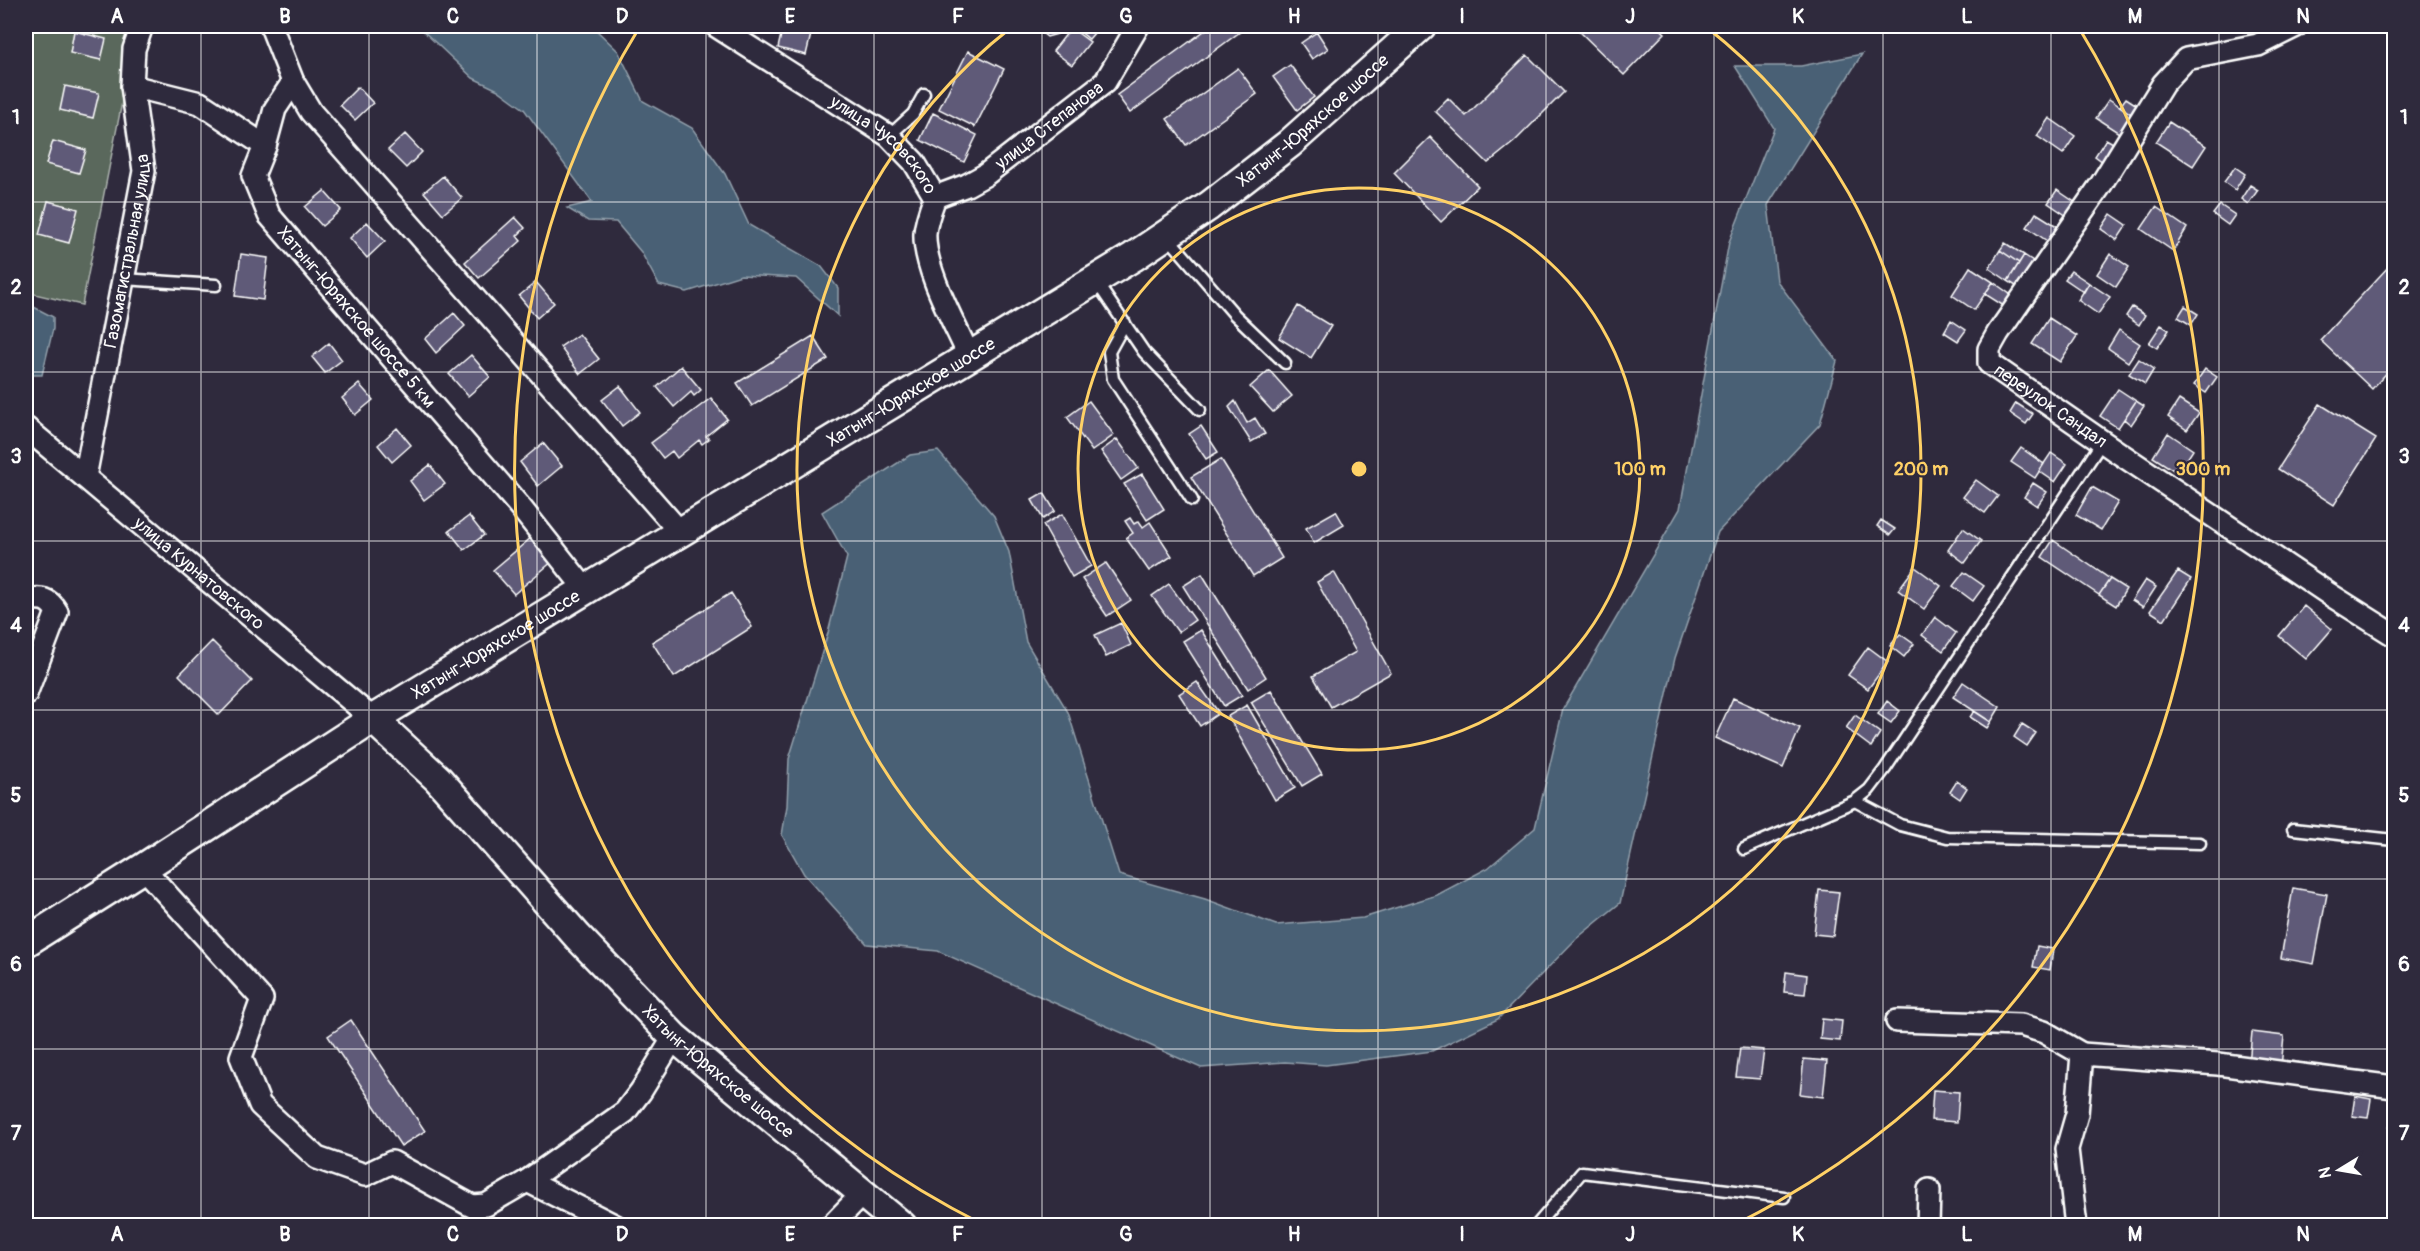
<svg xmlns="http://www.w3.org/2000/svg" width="2420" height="1251" viewBox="0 0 2420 1251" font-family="Pangolin,sans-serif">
	<rect width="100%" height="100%" fill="#2f2a3d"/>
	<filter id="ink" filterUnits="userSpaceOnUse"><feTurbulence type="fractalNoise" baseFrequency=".0167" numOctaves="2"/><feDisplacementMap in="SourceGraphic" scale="12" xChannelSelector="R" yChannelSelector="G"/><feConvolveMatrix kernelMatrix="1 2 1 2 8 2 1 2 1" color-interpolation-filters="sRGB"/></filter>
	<g filter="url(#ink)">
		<path fill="#5a675c" stroke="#acb3ae" stroke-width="1.5" d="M26,26H137L82,305L26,292Z"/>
		<path fill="#496074" stroke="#92a0ac" stroke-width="1.5" d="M418,26H592L618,51L643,101L692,128L725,174L749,225L821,266L838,288V316L796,278L741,275L687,292L659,285L641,252L616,222L588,221L567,208L592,202L524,109L498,90L473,78Z
			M1862,54L1768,205L1777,281L1837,361L1820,424L1718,532L1675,658L1620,903L1576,939L1498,1019L1432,1051L1326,1065L1285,1062L1201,1068L938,951L867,944L804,874L782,835L787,806L789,759L828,633L847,557L822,512L910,455L938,451L994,516L1009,552L1026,642L1068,712L1119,875L1205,899L1276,925L1363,918L1437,895L1488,868L1535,828L1563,709L1680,509L1729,242L1774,128L1735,66H1801Z
			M26,303L53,317V329L42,375H30L26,371Z"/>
		<path fill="#5f5a78" stroke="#fff" stroke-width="1.5" d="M783,26H813L806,55L778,48Z
			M1033,26H1063L1057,34L1047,37Z
			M1073,26H1100L1089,39Z
			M1211,26H1248L1130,113L1117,95Z
			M1574,26H1657L1665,33L1624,75Z
			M1071,28L1090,42L1072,65L1053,51Z
			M74,31L106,39L101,60L70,53Z
			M1317,32L1328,49L1312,59L1301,43Z
			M968,51L1004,69L975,127L939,109Z
			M1527,55L1564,92L1514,142L1488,163L1435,111L1448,98L1466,116Z
			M1290,65L1314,97L1297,110L1273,77Z
			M1238,68L1257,94L1186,145L1167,119Z
			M65,86L99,93L93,118L60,110Z
			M358,87L373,103L355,120L340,105Z
			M2126,98L2140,107L2134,116L2120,106Z
			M2109,99L2134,116L2122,135L2096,118Z
			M933,113L977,135L964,162L920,140Z
			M2049,118L2075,136L2063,154L2037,136Z
			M2169,122L2206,146L2193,166L2156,142Z
			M405,134L422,152L406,168L388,150Z
			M1430,137L1478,186L1441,222L1394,173Z
			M2106,139L2115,144L2103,162L2095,156Z
			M53,141L86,150L79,173L46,164Z
			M2235,167L2245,174L2235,190L2224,182Z
			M443,176L462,198L443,214L424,192Z
			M2250,185L2258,190L2248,204L2241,199Z
			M2057,190L2079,205L2070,218L2048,203Z
			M324,191L341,210L322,226L305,207Z
			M48,201L78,209L69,243L39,235Z
			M2220,205L2235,215L2228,225L2213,214Z
			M2156,207L2187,228L2173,251L2141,229Z
			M2036,213L2060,228L2050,243L2027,227Z
			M2111,214L2127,225L2117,240L2101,229Z
			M515,217L525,228L517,236L521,241L479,278L465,262Z
			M367,222L385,241L367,258L350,238Z
			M2005,243L2024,255L2019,263L2000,250Z
			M2000,250L2019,263L2008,281L1989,268Z
			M241,254L268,258L263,300L235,296Z
			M2110,254L2129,267L2116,287L2097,274Z
			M2024,255L2036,263L2019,288L2008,281Z
			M2390,265L2394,269V365L2372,389L2320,340Z
			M1970,267L1993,282L1974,310L1952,295Z
			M2071,271L2089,283L2084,292L2065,279Z
			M536,282L554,303L537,318L519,296Z
			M1993,282L2014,297L2007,308L1985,294Z
			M2089,283L2110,297L2098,314L2078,300Z
			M1298,306L1331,326L1311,358L1279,338Z
			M2185,306L2198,314L2191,325L2178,317Z
			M2132,307L2145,315L2139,325L2126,316Z
			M454,313L465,326L436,353L425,339Z
			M2049,318L2077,336L2060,362L2032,344Z
			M1951,320L1966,330L1958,341L1944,332Z
			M2161,325L2169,330L2157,348L2149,343Z
			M2119,330L2140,344L2128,362L2108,348Z
			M579,334L599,359L580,374L560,347Z
			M813,336L828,359L752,406L737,383Z
			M329,343L342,360L325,373L312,357Z
			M471,355L490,377L468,396L449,374Z
			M2139,359L2154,369L2145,384L2129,374Z
			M681,366L701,390L694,396L691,392L674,407L657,387Z
			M2205,369L2217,377L2206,393L2194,385Z
			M1269,370L1292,396L1273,412L1250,387Z
			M359,384L373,400L355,415L342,398Z
			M620,386L640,412L622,426L602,400Z
			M2118,389L2136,401L2118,428L2100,416Z
			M711,398L727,419L706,436L709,439L702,444L699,440L677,458L672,451L663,458L651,443Z
			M2179,400L2199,413L2187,430L2168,417Z
			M1089,401L1114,435L1092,451L1067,417Z
			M1235,401L1247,423L1255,418L1265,434L1251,442L1229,407Z
			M2136,401L2144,406L2131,425L2124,419Z
			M2016,403L2033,414L2026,424L2010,413Z
			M2320,404L2376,439L2334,505L2278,469Z
			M1201,426L1218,452L1206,459L1189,434Z
			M397,428L411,445L392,462L378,445Z
			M2168,433L2193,450L2178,473L2153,457Z
			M1117,439L1138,468L1121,480L1101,451Z
			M543,443L562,466L538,486L520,462Z
			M2021,448L2044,464L2035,478L2011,462Z
			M2051,453L2067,464L2055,482L2039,471Z
			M1221,459L1282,558L1253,576L1191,477Z
			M430,465L445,484L424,500L410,481Z
			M1142,474L1164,509L1147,520L1124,484Z
			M1976,480L1998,496L1985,513L1963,497Z
			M2033,483L2047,492L2037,506L2024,497Z
			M2092,487L2118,502L2101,530L2076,515Z
			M1044,493L1055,511L1043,519L1032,500Z
			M1336,511L1344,525L1314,543L1306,528Z
			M1062,514L1091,566L1072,577L1043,525Z
			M469,516L484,535L464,550L449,531Z
			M1130,518L1134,524L1139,521L1143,527L1150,522L1172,556L1149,571L1126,538L1133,533L1125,521Z
			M1881,520L1895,529L1890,535L1877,526Z
			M1963,528L1981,541L1965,563L1948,550Z
			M532,537L553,561L514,594L493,570Z
			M2053,540L2110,579L2099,595L2042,557Z
			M1106,563L1131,600L1107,616L1082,579Z
			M1915,567L1941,586L1924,609L1898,590Z
			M2178,571L2191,579L2164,620L2150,611Z
			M1334,572L1391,673L1331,707L1313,676L1356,652L1317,582Z
			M1964,572L1984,586L1973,601L1953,586Z
			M1202,574L1266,677L1248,689L1183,586Z
			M2110,579L2126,589L2116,606L2099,595Z
			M2145,580L2156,587L2143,607L2132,600Z
			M1169,584L1195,620L1178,632L1152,596Z
			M731,593L752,627L674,677L652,642Z
			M2304,606L2332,629L2306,659L2279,636Z
			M1935,617L1956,633L1943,651L1922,635Z
			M1121,623L1131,645L1106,657L1095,635Z
			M1201,630L1242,695L1224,706L1183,641Z
			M1900,634L1914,644L1904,657L1890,646Z
			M212,641L252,681L219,715L179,675Z
			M1868,647L1888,662L1868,689L1848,675Z
			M1197,682L1219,713L1200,726L1179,694Z
			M1963,682L2000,707L1991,722L1953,697Z
			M1271,690L1322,774L1302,786L1251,702Z
			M1733,698L1800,728L1783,768L1715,738Z
			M1887,701L1900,711L1891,723L1878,714Z
			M1247,705L1295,788L1275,800L1228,716Z
			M1974,711L1991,722L1987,728L1970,717Z
			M1855,715L1880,733L1871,747L1846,728Z
			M2022,724L2036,733L2027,746L2014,737Z
			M1957,781L1967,788L1960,799L1950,792Z
			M2293,888L2327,894L2314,964L2281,958Z
			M1819,890L1839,892L1833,936L1814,934Z
			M2037,946L2053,949L2050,970L2033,967Z
			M1786,972L1807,975L1805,994L1784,992Z
			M1822,1019L1842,1021L1840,1041L1820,1039Z
			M351,1020L425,1131L401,1146L328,1036Z
			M2252,1032L2284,1036L2281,1067L2249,1064Z
			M1740,1048L1764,1050L1760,1079L1736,1077Z
			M1804,1059L1827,1061L1823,1097L1800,1094Z
			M1933,1090L1959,1092L1957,1122L1931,1120Z
			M2355,1096L2371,1099L2368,1118L2352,1116Z
			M2391,1115L2394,1116V1139L2388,1138Z"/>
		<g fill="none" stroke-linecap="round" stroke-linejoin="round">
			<defs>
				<path id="lane" d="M889,136L913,114L924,94
					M1167,236L1235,315L1285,363
					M123,279L216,285
					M1095,280L1144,352L1200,410
					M1125,323L1109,352L1113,379L1192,500
					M1855,801L1900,825L1947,837L2200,843
					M2293,829L2394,840
					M1744,849L1855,801L1869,790L1885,769L2102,442
					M1536,1226L1582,1172L1784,1197"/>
				<g id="street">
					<path d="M271,26L293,82L311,112L680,532"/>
					<path id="s1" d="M716,26L889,136L914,162L935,197C931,208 926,221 925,233C923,268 955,324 969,356"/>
					<path id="s2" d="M2296,26L2258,45L2186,59L2163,84L2100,186L1998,333L1989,349V363L2116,451L2329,594L2394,635"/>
					<path id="s3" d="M132,86L200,103L265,146L253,176L269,215L521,508L586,590"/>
					<path d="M265,146L275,109L293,82"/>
					<path id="s4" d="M935,197L967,185L985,175L1105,82L1138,26"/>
					<path id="s5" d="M26,428L373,719"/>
					<path id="s6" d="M85,477L144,171L132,86L134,49L142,26"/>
					<path d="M26,600C41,597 49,598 57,612L26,694"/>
					<path d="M143,868L262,999L241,1057L260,1105L317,1158L365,1175L392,1162L472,1206L486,1205L527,1181L625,1112L641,1091L674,1037"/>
					<path d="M1897,1021L2021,1025L2044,1032L2082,1054L2077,1114L2067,1149L2076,1226"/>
					<path d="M2082,1054L2218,1064L2394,1087"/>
					<path d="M527,1181L616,1226"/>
					<path d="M831,1226L863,1193"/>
					<path d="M1928,1226L1929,1190"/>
				</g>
				<g id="secondary">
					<path id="s7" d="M373,719L438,779L578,937L674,1037L902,1226"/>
					<path id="s8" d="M26,942L143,868L373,719L1133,257L1209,206L1289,144L1421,26"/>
				</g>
			</defs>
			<use href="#lane" stroke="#fff" stroke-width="15"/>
			<use href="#street" stroke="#fff" stroke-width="26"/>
			<use href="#secondary" stroke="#fff" stroke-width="33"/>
			<use href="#lane" stroke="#2f2a3d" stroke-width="10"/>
			<use href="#street" stroke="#2f2a3d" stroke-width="21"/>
			<use href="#secondary" stroke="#2f2a3d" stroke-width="28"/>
		</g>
	</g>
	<path fill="none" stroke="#fff" stroke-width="1.5" stroke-opacity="0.55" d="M201,26V1226M369,26V1226M537,26V1226M706,26V1226M874,26V1226M1042,26V1226M1210,26V1226M1378,26V1226M1546,26V1226M1714,26V1226M1883,26V1226M2051,26V1226M2219,26V1226M26,202H2394M26,372H2394M26,541H2394M26,710H2394M26,879H2394M26,1049H2394"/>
	<g fill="none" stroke="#ffd166" stroke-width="3">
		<circle cx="1359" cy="469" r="281"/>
		<path d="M1705 26A562 562 0 1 1 1013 26"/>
		<path d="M982 1224A844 844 0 0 1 639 28M2079 28A844 844 0 0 1 1736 1224"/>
	</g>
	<g text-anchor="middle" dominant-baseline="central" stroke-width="4.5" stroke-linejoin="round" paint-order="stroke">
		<g font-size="18" fill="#fff" stroke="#2f2a3d">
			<text stroke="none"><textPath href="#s8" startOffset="1528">Хатынг-Юряхское шоссе</textPath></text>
			<text stroke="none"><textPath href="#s4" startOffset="136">улица Степанова</textPath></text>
			<text stroke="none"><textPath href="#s1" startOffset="207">улица Чусовского</textPath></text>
			<text stroke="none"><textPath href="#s6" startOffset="230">Газомагистральная улица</textPath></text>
			<text stroke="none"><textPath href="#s3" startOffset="357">Хатынг-Юряхское шоссе 5 км</textPath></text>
			<text stroke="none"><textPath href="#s8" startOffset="1042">Хатынг-Юряхское шоссе</textPath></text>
			<text stroke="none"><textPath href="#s2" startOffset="556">переулок Сандал</textPath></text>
			<text stroke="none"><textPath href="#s5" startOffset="226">улица Курнатовского</textPath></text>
			<text stroke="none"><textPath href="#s8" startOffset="556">Хатынг-Юряхское шоссе</textPath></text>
			<text stroke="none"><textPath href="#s7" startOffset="494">Хатынг-Юряхское шоссе</textPath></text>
		</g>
	</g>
	<circle cx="1359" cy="469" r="9" fill="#ffd166" stroke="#2f2a3d" stroke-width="3"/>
	<g font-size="18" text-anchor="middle" font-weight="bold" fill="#ffd166" stroke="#2f2a3d" stroke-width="4.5" stroke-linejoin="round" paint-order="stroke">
		<text x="1640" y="475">100 m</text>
		<text x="1921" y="475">200 m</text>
		<text x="2203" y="475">300 m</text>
	</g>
	<rect width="2420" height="1251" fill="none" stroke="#2f2a3d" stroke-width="66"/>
	<g transform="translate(2339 1170) rotate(259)" stroke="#2f2a3d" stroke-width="4.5" paint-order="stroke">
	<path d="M0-4.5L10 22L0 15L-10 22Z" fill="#ffffff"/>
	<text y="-9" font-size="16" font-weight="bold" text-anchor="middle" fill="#ffffff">N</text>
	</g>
	<rect x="33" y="33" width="2354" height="1185" fill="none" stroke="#fff" stroke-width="2"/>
	<g font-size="20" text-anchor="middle" font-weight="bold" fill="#fff">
		<text x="117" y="23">A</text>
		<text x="285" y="23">B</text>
		<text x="453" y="23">C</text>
		<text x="622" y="23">D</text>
		<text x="790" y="23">E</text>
		<text x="958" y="23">F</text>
		<text x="1126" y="23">G</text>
		<text x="1294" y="23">H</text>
		<text x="1462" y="23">I</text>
		<text x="1630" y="23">J</text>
		<text x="1798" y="23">K</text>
		<text x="1967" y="23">L</text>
		<text x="2135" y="23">M</text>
		<text x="2303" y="23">N</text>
		<text x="16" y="124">1</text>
		<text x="2404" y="124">1</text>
		<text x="16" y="294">2</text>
		<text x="2404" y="294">2</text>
		<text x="16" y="463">3</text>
		<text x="2404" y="463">3</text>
		<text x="16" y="632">4</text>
		<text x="2404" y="632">4</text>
		<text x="16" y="802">5</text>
		<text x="2404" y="802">5</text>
		<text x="16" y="971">6</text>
		<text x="2404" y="971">6</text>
		<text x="16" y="1140">7</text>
		<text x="2404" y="1140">7</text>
		<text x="117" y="1241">A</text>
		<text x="285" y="1241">B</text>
		<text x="453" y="1241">C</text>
		<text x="622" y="1241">D</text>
		<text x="790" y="1241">E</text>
		<text x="958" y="1241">F</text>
		<text x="1126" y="1241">G</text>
		<text x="1294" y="1241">H</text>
		<text x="1462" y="1241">I</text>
		<text x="1630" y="1241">J</text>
		<text x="1798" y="1241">K</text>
		<text x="1967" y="1241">L</text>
		<text x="2135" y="1241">M</text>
		<text x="2303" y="1241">N</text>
	</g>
</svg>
